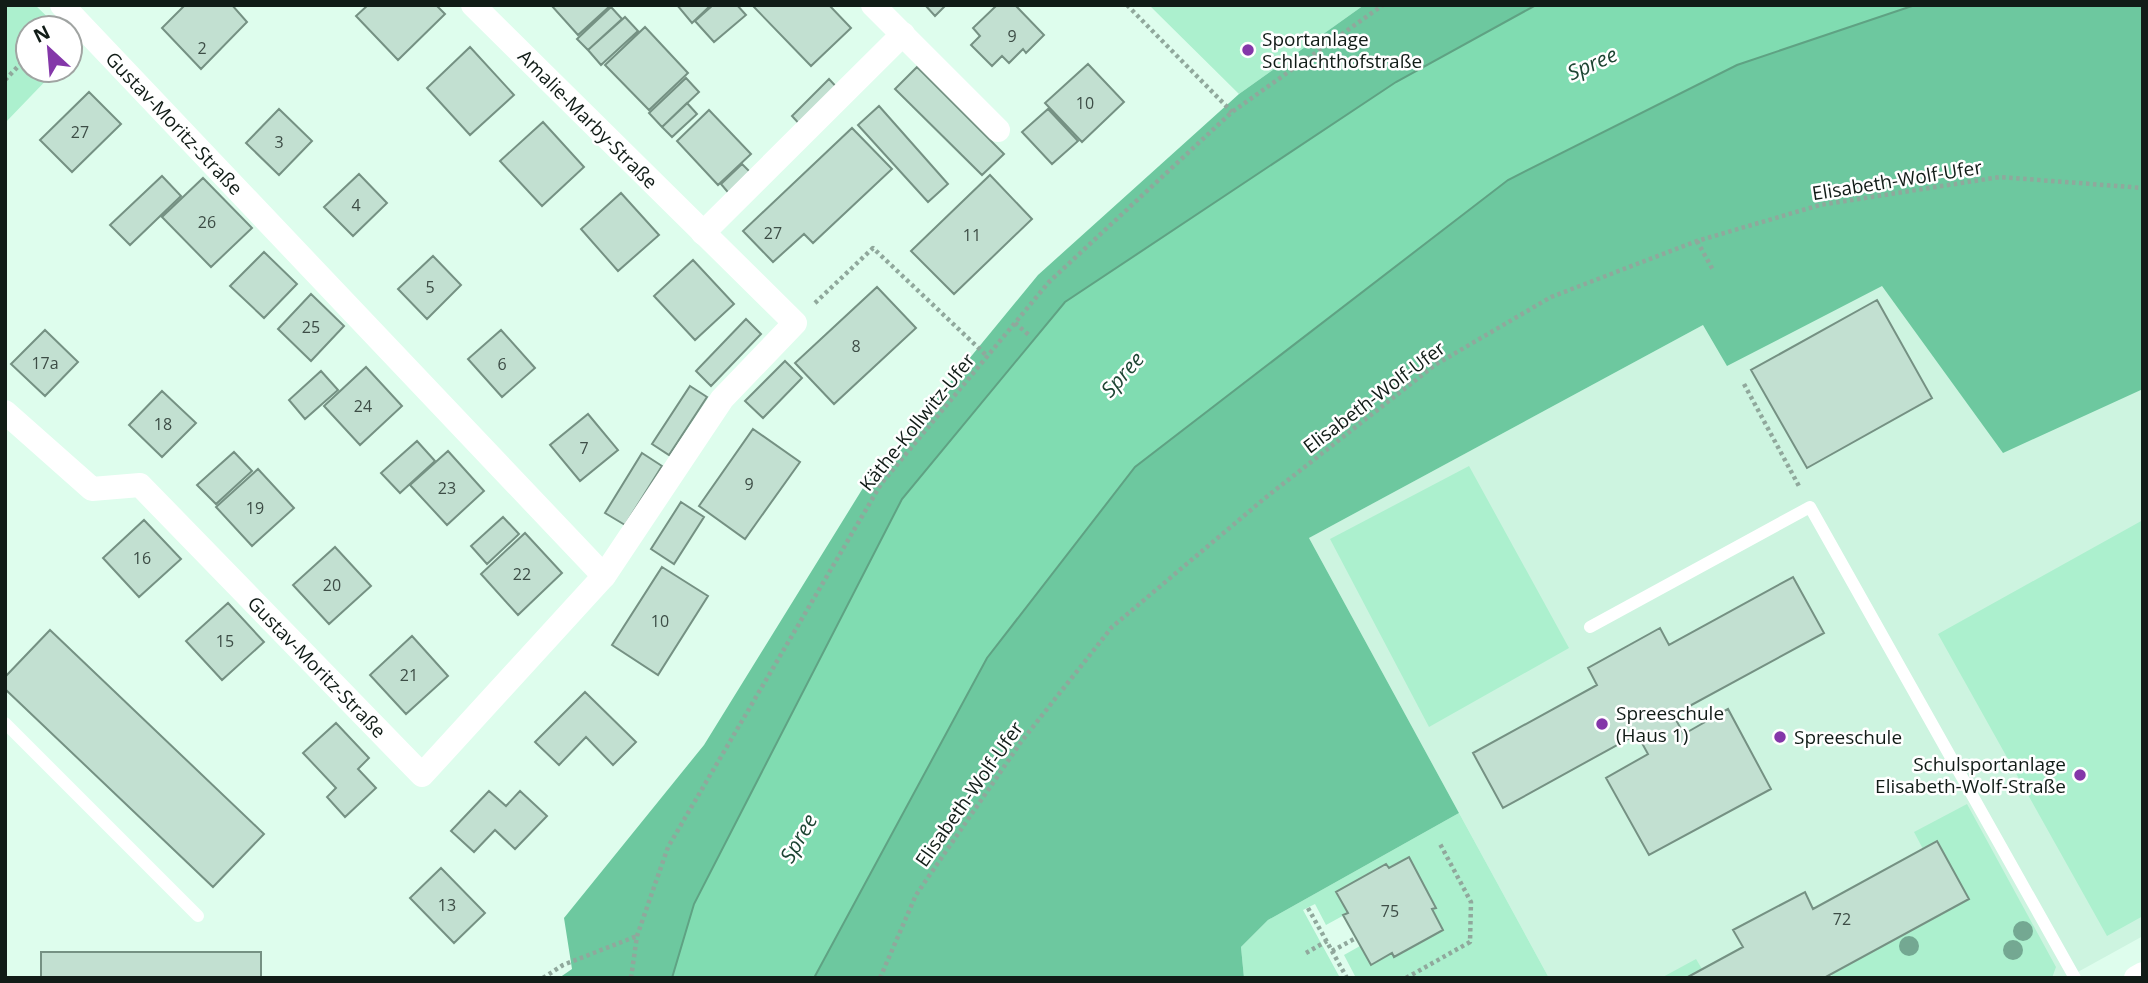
<svg xmlns="http://www.w3.org/2000/svg" width="2148" height="983" viewBox="0 0 2148 983" font-family="'Open Sans',sans-serif">
	<rect width="100%" height="100%" fill="#defded"/>
	<path fill="#cdf4e0" d="M2143,260V936L2067,978H1549L1309,538L1703,325L1687,296Z"/>
	<path fill="#acf0ce" d="M5,5H35L59,28H28V70H56L5,123Z
		M1149,5H1364L1239,94Z
		M1469,466L1569,648L1429,727L1330,539Z
		M2143,520V916L2107,936L1938,634Z
		M1967,804L2056,967L2052,978H1833L1831,974L1968,899L1938,841L1923,849L1914,832Z
		M1459,813L1549,978H1356L1344,955L1360,946L1371,965L1392,953L1395,957L1443,930L1432,909L1436,907L1408,857L1389,868L1386,865L1336,892L1348,913L1326,925L1315,904L1303,910L1339,976L1336,978H1244L1241,947L1268,920Z
		M1696,959L1702,969L1686,978H1661Z"/>
	<path fill="#6dc89f" d="M1364,5H1536L1396,82L1065,302L902,499L694,904L672,978H559L572,969L564,918L704,745L863,488L1038,275L1239,94Z
		M1915,5H2143V389L2003,453L1882,286L1727,366L1703,325L1309,538L1459,813L1268,920L1241,947L1244,978H814L987,658L1135,467L1508,180L1737,65Z"/>
	<path fill="#80dcb1" stroke="#5fa283" stroke-width="2" d="M1536,5H1915L1737,65L1508,180L1135,467L987,658L814,978H672L694,904L902,499L1065,302L1396,82Z"/>
	<path fill="#c2e0d1" stroke="#759183" stroke-width="2" d="M185,5H232L247,22L201,69L162,28Z
		M368,5H436L445,14L398,60L356,16Z
		M551,5H611L578,35Z
		M677,5H711L692,23Z
		M713,5H737L746,15L714,42L695,21Z
		M752,5H829L851,28L811,66Z
		M925,5H946L935,16Z
		M997,5H1015L1044,35L1026,53L1023,49L1009,63L1002,56L992,66L971,45L980,36L973,28Z
		M611,7L622,19L588,50L577,39Z
		M625,17L638,31L601,65L588,50Z
		M645,27L688,73L649,110L605,65Z
		M470,47L514,95L470,135L427,88Z
		M1088,64L1124,102L1082,142L1045,103Z
		M917,67L1004,154L982,175L895,89Z
		M686,78L699,92L662,127L649,113Z
		M829,79L841,92L804,129L792,116Z
		M89,92L121,124L72,172L40,140Z
		M687,103L697,114L672,137L662,127Z
		M879,106L948,184L928,202L858,125Z
		M279,109L312,141L279,175L246,143Z
		M1048,109L1078,141L1052,164L1022,132Z
		M709,110L751,154L718,185L677,141Z
		M543,122L584,167L542,206L500,161Z
		M852,128L892,169L813,243L804,234L773,262L743,231Z
		M742,164L754,176L732,197L721,184Z
		M359,174L387,203L353,236L324,207Z
		M990,175L1032,219L954,294L911,251Z
		M162,176L181,196L130,245L110,225Z
		M203,178L252,228L211,267L162,217Z
		M621,193L659,235L618,271L581,229Z
		M264,252L297,284L264,318L230,286Z
		M433,256L461,285L427,319L398,289Z
		M693,260L734,304L695,340L654,296Z
		M877,287L916,328L834,404L795,363Z
		M311,294L344,326L311,361L278,329Z
		M1877,300L1932,398L1807,468L1751,370Z
		M746,319L761,334L711,386L696,371Z
		M45,330L78,362L45,396L11,364Z
		M501,330L535,368L502,397L468,359Z
		M785,361L802,378L763,418L745,401Z
		M366,367L402,406L360,445L324,406Z
		M321,371L338,390L305,419L289,400Z
		M690,386L707,397L669,455L652,444Z
		M162,391L196,423L162,457L129,425Z
		M588,414L618,450L580,481L550,445Z
		M753,429L800,462L745,539L699,506Z
		M417,441L435,461L400,493L381,473Z
		M448,451L484,491L447,525L410,485Z
		M234,452L252,471L216,504L197,485Z
		M642,453L662,466L625,525L605,513Z
		M258,469L294,508L252,546L216,507Z
		M681,502L704,517L674,564L651,549Z
		M503,517L519,534L487,564L471,546Z
		M144,520L181,559L139,597L103,558Z
		M525,533L562,573L518,615L481,574Z
		M335,547L371,586L329,624L293,585Z
		M662,567L708,596L658,675L612,645Z
		M1793,577L1824,633L1673,715L1684,734L1728,709L1771,789L1649,855L1606,778L1648,754L1637,734L1503,808L1473,753L1597,685L1588,668L1660,628L1669,645Z
		M228,603L264,642L222,680L186,641Z
		M50,630L264,834L213,887L5,689V677Z
		M412,636L448,676L406,714L370,675Z
		M585,692L636,742L613,765L586,737L559,765L535,742Z
		M336,723L369,758L358,769L376,788L345,817L327,797L336,788L303,753Z
		M489,791L506,806L520,791L547,816L515,849L495,830L474,852L451,831Z
		M1937,841L1969,899L1824,978H1686L1743,947L1733,930L1805,892L1813,909Z
		M1409,857L1436,908L1432,909L1443,930L1394,957L1392,953L1371,965L1343,915L1348,913L1336,892L1386,864L1389,868Z
		M441,868L485,913L454,943L410,898Z
		M41,952H261V978H41Z"/>
	<g fill="none" stroke-linecap="round" stroke-linejoin="round">
		<path stroke="#90a89c" stroke-width="4.5" stroke-dasharray="3.5 3.5" stroke-linecap="butt" d="M1127,5L1232,112
			M5,80L28,56
			M1697,241L1713,270
			M815,303L873,248L987,356
			M1015,323L1030,336
			M1744,384L1800,488
			M1308,908L1347,978
			M1332,951L1356,938
			M1306,953L1327,941
			M543,978L563,965L637,936
			M631,978L637,936L668,847L881,484L1049,282L1232,112L1383,5
			M880,978L916,895L1021,742L1112,627L1265,498L1435,365L1551,297L1697,241L1820,205L2000,177L2143,188
			M1406,978L1470,942L1471,902L1439,842"/>
		<path stroke="#fff" stroke-width="12" d="M1590,627L1810,507L2075,978
			M5,723L198,916"/>
		<g stroke="#fff" stroke-width="24">
			<path id="s1" d="M62,5L604,576L722,399L795,323L473,5"/>
			<path d="M873,5L998,130"/>
			<path d="M703,233L903,34"/>
			<path id="s2" d="M5,412L92,489L140,485L422,775L604,576"/>
			<path d="M2136,978L2143,974"/>
		</g>
	</g>
	<g fill="#74a892">
		<circle cx="2023" cy="931" r="10"/>
		<circle cx="1909" cy="946" r="10"/>
		<circle cx="2013" cy="950" r="10"/>
	</g>
	<g fill="#8437a9" stroke="#fff" stroke-width="2.5">
		<circle cx="1248" cy="50" r="7"/>
		<circle cx="1602" cy="724" r="7"/>
		<circle cx="1780" cy="737" r="7"/>
		<circle cx="2080" cy="775" r="7"/>
	</g>
	<g text-anchor="middle" dominant-baseline="central" stroke-width="5" stroke-linejoin="round" paint-order="stroke">
		<g font-size="16" fill="#3d4d46">
			<text x="1012" y="36">9</text>
			<text x="202" y="48">2</text>
			<text x="1085" y="103">10</text>
			<text x="80" y="132">27</text>
			<text x="279" y="142">3</text>
			<text x="356" y="205">4</text>
			<text x="207" y="222">26</text>
			<text x="773" y="233">27</text>
			<text x="972" y="235">11</text>
			<text x="430" y="287">5</text>
			<text x="311" y="327">25</text>
			<text x="856" y="346">8</text>
			<text x="45" y="363">17a</text>
			<text x="502" y="364">6</text>
			<text x="363" y="406">24</text>
			<text x="163" y="424">18</text>
			<text x="584" y="448">7</text>
			<text x="749" y="484">9</text>
			<text x="447" y="488">23</text>
			<text x="255" y="508">19</text>
			<text x="142" y="558">16</text>
			<text x="522" y="574">22</text>
			<text x="332" y="585">20</text>
			<text x="660" y="621">10</text>
			<text x="225" y="641">15</text>
			<text x="409" y="675">21</text>
			<text x="447" y="905">13</text>
			<text x="1390" y="911">75</text>
			<text x="1842" y="919">72</text>
		</g>
		<g font-size="19" fill="#111c17" stroke="#fff" text-anchor="start">
			<text x="1262" y="39">Sportanlage<tspan x="1262" dy="22">Schlachthofstraße</tspan></text>
			<text x="1616" y="713">Spreeschule<tspan x="1616" dy="22">(Haus 1)</tspan></text>
			<text x="1794" y="737">Spreeschule</text>
			<text x="2066" y="764" text-anchor="end">Schulsportanlage<tspan x="2066" dy="22">Elisabeth-Wolf-Straße</tspan></text>
		</g>
		<g font-size="19" fill="#111c17" stroke="#fff">
			<text transform="translate(588 119) rotate(45)">Amalie-Marby-Straße</text>
			<text stroke="none"><textPath href="#s1" startOffset="163">Gustav-Moritz-Straße</textPath></text>
			<text transform="translate(1897 180) rotate(-9)">Elisabeth-Wolf-Ufer</text>
			<text transform="translate(1374 397) rotate(-37)">Elisabeth-Wolf-Ufer</text>
			<text transform="translate(917 422) rotate(-51)">Käthe-Kollwitz-Ufer</text>
			<text stroke="none"><textPath href="#s2" startOffset="418">Gustav-Moritz-Straße</textPath></text>
			<text transform="translate(969 794) rotate(-55)">Elisabeth-Wolf-Ufer</text>
		</g>
		<g font-size="21" font-style="italic" fill="#1d4533" stroke="#fff">
			<text transform="translate(1592 63) rotate(-24)">Spree</text>
			<text transform="translate(1122 374) rotate(-48)">Spree</text>
			<text transform="translate(798 838) rotate(-60)">Spree</text>
		</g>
	</g>
	<rect width="2148" height="983" fill="none" stroke="#111c17" stroke-width="14"/>
	<g transform="translate(49 49) rotate(334)"><circle r="33" fill="#ffffff" stroke="#a0a4a2" stroke-width="2"/>
	<path d="M0-5L12 26L0 18L-12 26Z" fill="#8437a9"/>
	<text y="-10" font-size="19" font-weight="bold" text-anchor="middle" fill="#111c17">N</text>
	</g>
</svg>
